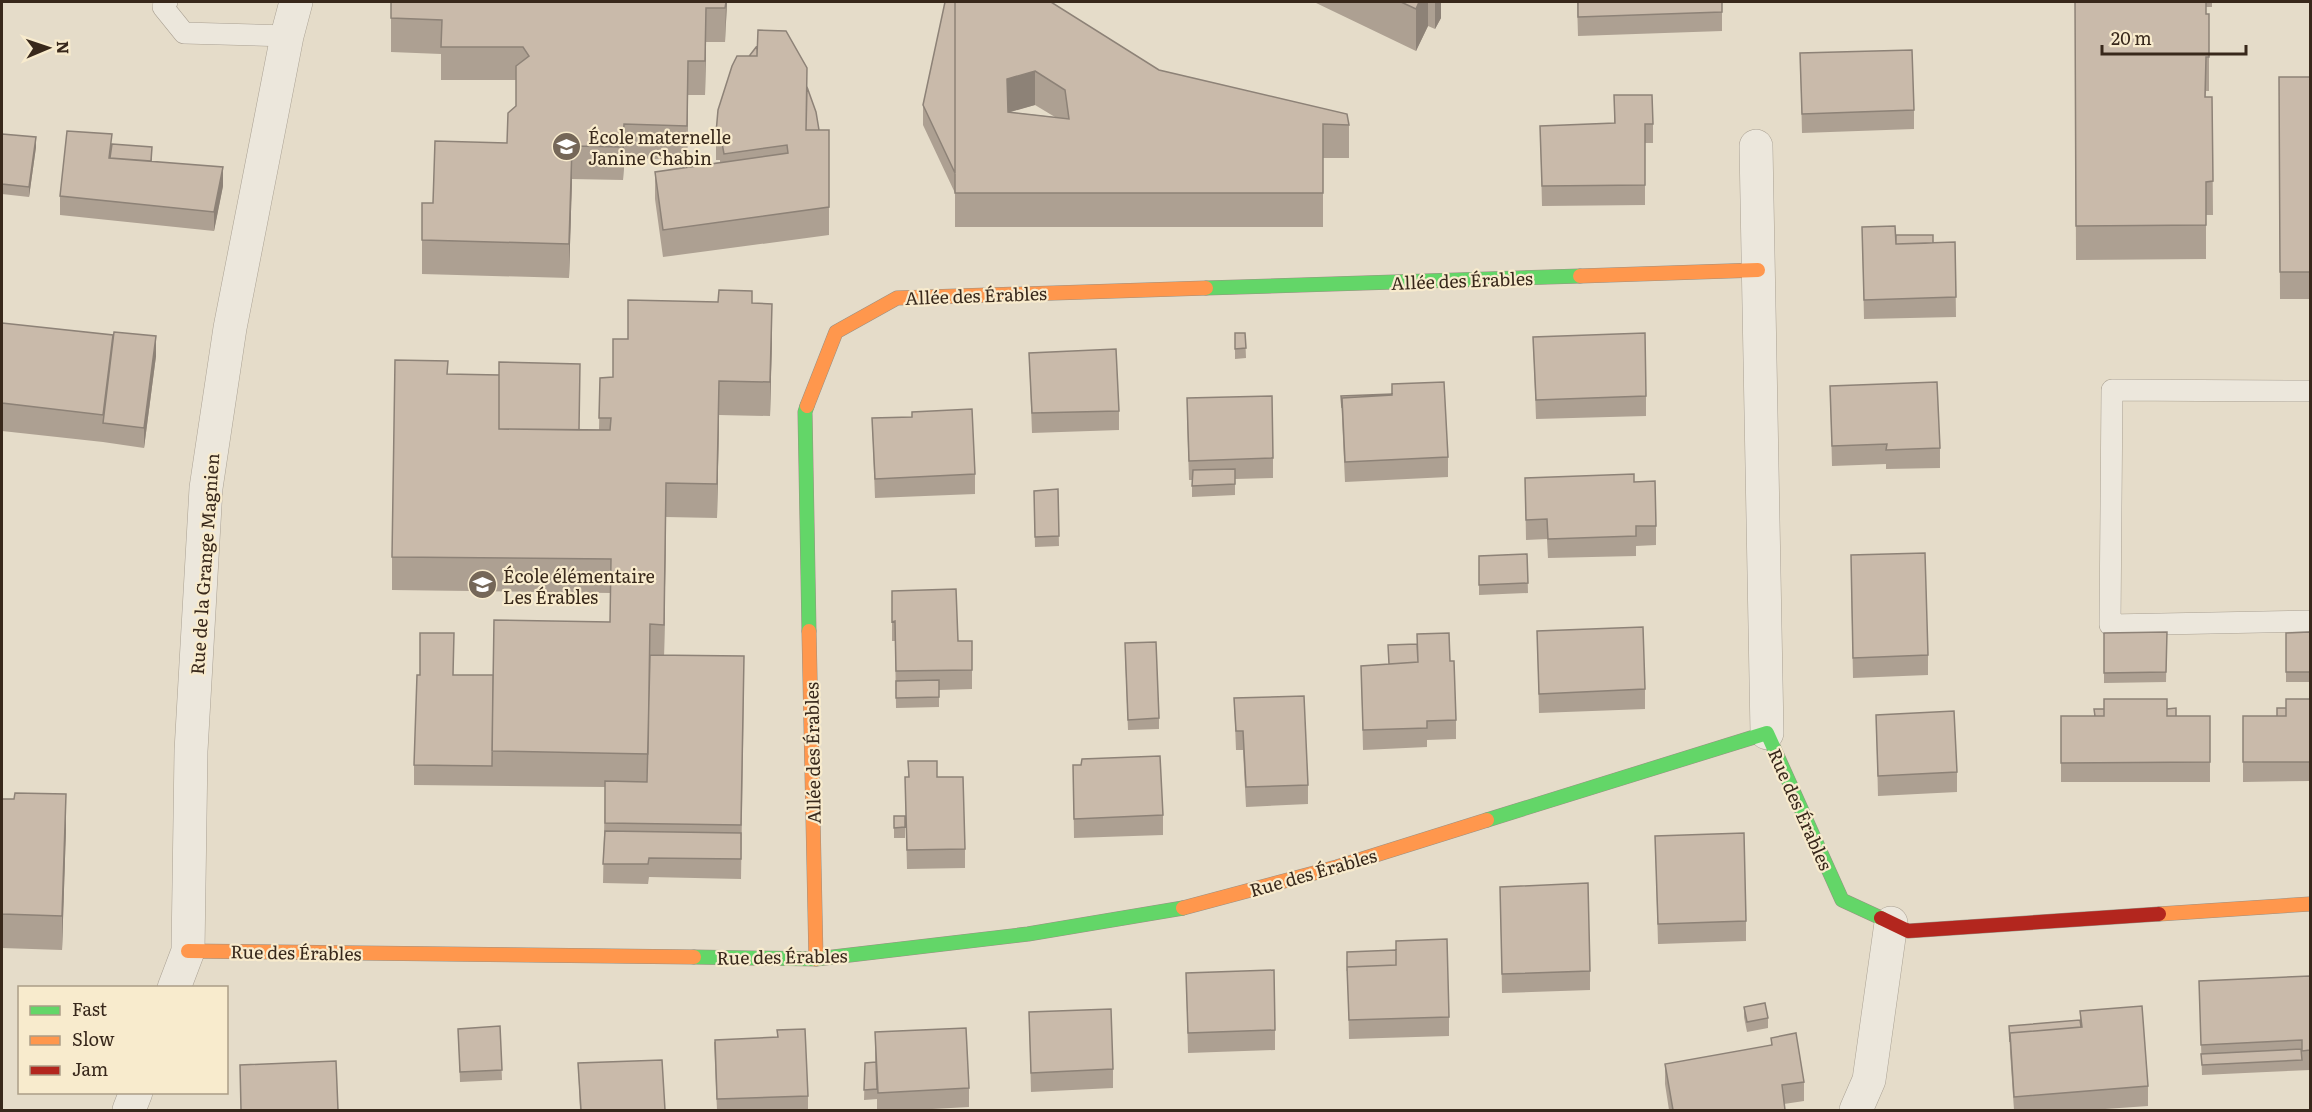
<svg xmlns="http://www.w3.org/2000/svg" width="2312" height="1112" viewBox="0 0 2312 1112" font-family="Literata,serif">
	<rect width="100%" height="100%" fill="#e5dcc9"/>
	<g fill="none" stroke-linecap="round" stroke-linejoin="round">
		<defs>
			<path id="lane" d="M167,2L163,7L184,33L287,36
				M2310,391L2112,390L2110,625L2310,621"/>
			<path id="street" d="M1756,146L1767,733
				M174,988L188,951L191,751L206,488L230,328L287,36L296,2
				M129,1110L136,1092
				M1856,1110L1869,1080L1891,923"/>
			<path id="fast" d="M1206,288L1580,276
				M807,406L805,412L809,631
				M1487,820L1767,733L1842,900L1881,918
				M694,957L816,959L1028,934L1183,908"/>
			<path id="slow" d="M1580,276L1758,270
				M807,406L836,332L897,298L1206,288
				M809,631L816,959
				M1183,908L1337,867L1487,820
				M2159,914L2310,904
				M188,951L694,957"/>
			<path id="jam" d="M1881,918L1908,931L2159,914"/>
		</defs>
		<use href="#lane" stroke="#aaa193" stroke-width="22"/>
		<use href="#street" stroke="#aaa193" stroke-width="34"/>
		<use href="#fast" stroke="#999083" stroke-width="15"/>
		<use href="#slow" stroke="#999083" stroke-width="15"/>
		<use href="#jam" stroke="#999083" stroke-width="15"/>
		<use href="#lane" stroke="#ece7dc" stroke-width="21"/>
		<use href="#street" stroke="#ece7dc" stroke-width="33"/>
		<use href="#fast" stroke="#63d668" stroke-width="14"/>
		<use href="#slow" stroke="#ff974d" stroke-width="14"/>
		<use href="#jam" stroke="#b3261e" stroke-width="14"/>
	</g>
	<path fill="#ada092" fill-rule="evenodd" d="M391,2H727L725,42H706L705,95H688L687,160L624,158L623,180L572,179L569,278L422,274V203H433L507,143L516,106V80H441V54L391,52Z
		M955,2L1159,70L1349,125V158H1323V227H955ZM1035,105L1055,117L1009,112Z
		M955,2V193L923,125V105Z
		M1314,2H1441V18L1435,29L1428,26L1416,51Z
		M1577,2H1722V31L1578,36Z
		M2075,2H2212V7H2206V14H2209V91H2206L2205,97H2212L2213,215H2206V259L2076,260Z
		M1800,53L1914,110V129L1802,133Z
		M2279,77H2310V299H2280Z
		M1614,95L1653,124V143H1645V205L1542,206L1540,126L1614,124Z
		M807,124L819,130H829V235L663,257L655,199V172L720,162V160H716V133Z
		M2,134L36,147L29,197L2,194Z
		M112,144L152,158V161L223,186L214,231L60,215V196Z
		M1862,227L1896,235L1933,243L1955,242L1956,317L1864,319Z
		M752,303L772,337L770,416L719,415L717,518L666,517L664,655L744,684L741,879L649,877L648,884L603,883L605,787L414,785V765L454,675H493L610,622V593L392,590V557L448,374L579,430H599L600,378L613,377L628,339Z
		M2,323L156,356L144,448L103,442L2,431Z
		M1235,333H1245L1246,358L1235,359Z
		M1533,337L1646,396V416L1536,419Z
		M1029,353L1119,411V430L1032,433Z
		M1830,386L1940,448V468L1886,469V464L1832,466Z
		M1341,396L1448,457V477L1345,482Z
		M912,417L975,474V494L875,498L872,418Z
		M1187,417L1273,458V478L1235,479V495L1192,497V480H1189Z
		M1525,478L1634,482L1656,526V545L1636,546V556L1548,558L1547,539L1526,540Z
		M1058,489L1059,546L1035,547L1034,491Z
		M1527,554L1528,593L1479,595V556Z
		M1851,574L1928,655V675L1853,678Z
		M892,591L958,641H972V689L939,690V707L896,708L895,641H892Z
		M1537,631L1645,689V709L1539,713Z
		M2167,632L2166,682L2104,683V633Z
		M2310,632V682H2286V633Z
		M1125,653L1159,718V729L1128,730Z
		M1450,661L1456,720V739L1427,740V747L1363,750L1361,666Z
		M1234,698L1308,785V804L1246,807L1243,750H1236Z
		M2310,699V781L2243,782V716H2277L2286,708Z
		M2167,709L2176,716H2210V782H2061V716H2094Z
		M1876,715L1957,772V792L1878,796Z
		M908,761L937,777L965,849V868L907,869L905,777H908Z
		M1073,765L1163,815V835L1074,838Z
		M2,799L66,828L62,950L2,948Z
		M894,816H905V838H894Z
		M1655,836L1746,921V941L1658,944Z
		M1500,887L1590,971V990L1502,993Z
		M1347,952L1449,1017V1036L1349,1039Z
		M1186,973L1275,1030V1050L1188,1053Z
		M2310,976V1070L2202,1075L2199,981Z
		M1744,1007L1768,1018V1028L1747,1032L1744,1017Z
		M2080,1011L2148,1086V1106L2091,1110H2014L2010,1052L2009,1026L2080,1020Z
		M1029,1012L1113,1069V1088L1031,1092Z
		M500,1026L502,1080L460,1082L458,1029Z
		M777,1030L808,1096V1110H717L714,1042L777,1037Z
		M875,1032L969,1088V1107L914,1110H877V1099L864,1100L865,1063L875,1062Z
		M1771,1038L1804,1082V1101L1784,1104L1785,1110H1669L1665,1084V1064L1771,1046Z
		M578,1063L665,1110H580Z"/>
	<path fill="#8d8277" d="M726,2H727L725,42Z
		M1419,2H1428V26L1416,51V9Z
		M1435,2H1441V18L1435,29Z
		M706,8V42L705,95V61Z
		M688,61V95L687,160V126Z
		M1035,71V105L1007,113V79Z
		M624,124V158L623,180V147Z
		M36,137V147L29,197V187Z
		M572,146V179L569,278V244Z
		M223,167V186L214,231V212Z
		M772,304V337L770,416V382Z
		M156,336V356L144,448V428Z
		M719,381V415L717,518V484Z
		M666,483V517L664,658V625Z
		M66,794V828L62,950V916Z"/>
	<path fill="#c9baaa" stroke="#8d8277" stroke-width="1.5" fill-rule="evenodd" d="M391,2H726L725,8H706L705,61H688L687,126L624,124L623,147L572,146L569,244L422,240V203H433L435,141L507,143L508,113L516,106V66L529,56L523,47H441L442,20L391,18Z
		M945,2H955V173L923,105Z
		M955,2H1051L1159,70L1347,114L1349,125L1323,124V193H955ZM1035,71L1065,90L1069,119L1008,112L1007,79Z
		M1401,2H1419L1416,9Z
		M1578,2H1722V12L1578,17Z
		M2075,2H2206V14H2209V57H2206L2205,97H2212L2213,181L2206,182V225L2076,226Z
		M758,30L786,31L807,68L806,130H829V207L663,230L655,172L788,153L787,145L724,154L720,132L716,133L718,110L732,66L737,56H757Z
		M757,46V56H749L750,55Z
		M1912,50L1914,110L1802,114L1800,53Z
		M2279,77H2310V272H2280Z
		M807,87L816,112L819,130H806Z
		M1614,95H1652L1653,124H1645V185L1542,186L1540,126L1615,123Z
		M67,131L112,134L109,158L223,167L214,212L60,196Z
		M2,134L36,137L29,187L2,184Z
		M112,144L152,147L151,161L110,158Z
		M1895,226L1896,244L1955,242L1956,297L1864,300L1862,227Z
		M1896,235H1933V243L1896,244Z
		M719,290L752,291V303L772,304L770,382L719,381L717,484L666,483L664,625L650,624L648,754L492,751L494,620L610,622L611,559L392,557L395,360L448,361L447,374L499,375V429L610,430L611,418H599L600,378L613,377V339H628V300L718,302Z
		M2,323L113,335L103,415L2,403Z
		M114,332L156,336L144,428L103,423Z
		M1235,333H1245L1246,348L1235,349Z
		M1645,333L1646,396L1536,400L1533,337Z
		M1116,349L1119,411L1032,413L1029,353Z
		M499,362L580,364L579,430L499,429Z
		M1444,382L1448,457L1345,462L1342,398L1392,395V384Z
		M1937,382L1940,448L1886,450L1887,444L1832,446L1830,386Z
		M1392,394V395L1342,398V408L1341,396Z
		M1272,396L1273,458L1189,461L1187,398Z
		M972,409L975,474L875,479L872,418L912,417V412Z
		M1235,469V484L1192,486L1193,470Z
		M1634,474V482L1655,481L1656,526H1636V536L1548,539L1547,519L1526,520L1525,478Z
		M1058,489L1059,536L1035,537L1034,491Z
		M1925,553L1928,655L1853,658L1851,555Z
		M1527,554L1528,583L1479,585V556Z
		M956,589L958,641H972V670L896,671L895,621L892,622V591Z
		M1643,627L1645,689L1539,694L1537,631Z
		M2167,632L2166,672L2104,673V633Z
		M2310,632V672H2286V633Z
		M420,633H454L453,675H493L492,766L414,765L417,675H420Z
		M1449,633L1450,661H1454L1456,720L1427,721V728L1363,730L1361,666L1418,662L1417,634Z
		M1156,642L1159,718L1128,720L1125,643Z
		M1417,644L1418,662L1389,664L1388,645Z
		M650,655L744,656L741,825L605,823V781L647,782Z
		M939,680V697L896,698V681Z
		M1304,696L1308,785L1246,787L1243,731H1236L1234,698Z
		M2104,699H2167V716H2210V762L2061,763V716H2104Z
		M2286,699H2310V762H2243V716H2286Z
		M2176,708V716H2167V709Z
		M2277,708H2286V716H2277Z
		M2094,709H2104V716H2095Z
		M1954,711L1957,772L1878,776L1876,715Z
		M1160,756L1163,815L1074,819L1073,765H1081L1082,759Z
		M908,761H937V777H963L965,849L907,850L905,777H909Z
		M15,793L66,794L62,916L2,914V799H14Z
		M894,816H905V827L894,828Z
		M605,831L741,833V859L649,858L648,864H603Z
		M1744,833L1746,921L1658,924L1655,836Z
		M1588,883L1590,971L1502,974L1500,887Z
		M1447,939L1449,1017L1349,1020L1347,967L1396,965V941Z
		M1396,950V965L1347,967V971V952Z
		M1274,970L1275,1030L1188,1033L1186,973Z
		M2310,976V1050L2302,1051V1040L2201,1045L2199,981Z
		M1765,1003L1768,1018L1747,1022L1744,1007Z
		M2142,1006L2148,1086L2014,1097L2010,1033L2082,1027L2080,1011Z
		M1111,1009L1113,1069L1031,1073L1029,1012Z
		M2080,1020L2081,1027L2010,1033V1042L2009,1026Z
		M500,1026L502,1070L460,1072L458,1029Z
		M966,1028L969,1088L878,1093L875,1032Z
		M805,1029L808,1096L717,1099L715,1040L778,1037L777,1030Z
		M1796,1033L1804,1082L1782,1085L1785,1110H1673L1665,1064L1772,1045L1771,1038Z
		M2301,1049L2302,1060L2202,1065L2201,1054Z
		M662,1060L665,1110H581L578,1063Z
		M336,1061L338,1110H241L240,1065Z
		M876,1062L877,1089L864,1090L865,1063Z"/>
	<defs>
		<symbol id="school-disc" viewBox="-11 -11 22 22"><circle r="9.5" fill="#756758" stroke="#f8ebcd"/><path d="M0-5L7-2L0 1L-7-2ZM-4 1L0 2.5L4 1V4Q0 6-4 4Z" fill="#fff"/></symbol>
	</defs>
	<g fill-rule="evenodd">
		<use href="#school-disc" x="550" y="130" width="33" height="33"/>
		<use href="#school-disc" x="466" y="568" width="33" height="33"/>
	</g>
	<g text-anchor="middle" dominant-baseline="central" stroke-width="4.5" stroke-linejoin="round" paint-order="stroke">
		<g font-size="18" fill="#38281b" stroke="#f8ebcd" text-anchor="start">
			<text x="588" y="136">École maternelle<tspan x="588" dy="21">Janine Chabin</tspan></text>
			<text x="503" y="575">École élémentaire<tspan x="503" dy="21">Les Érables</tspan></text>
		</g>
		<g font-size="18" fill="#38281b" stroke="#f8ebcd">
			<text transform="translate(1462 280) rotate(-2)">Allée des Érables</text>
			<text transform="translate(976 295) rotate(-2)">Allée des Érables</text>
			<text transform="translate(204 564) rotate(-86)">Rue de la Grange Magnien</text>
			<text transform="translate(812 753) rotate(-91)">Allée des Érables</text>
			<text transform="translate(1801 809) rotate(66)">Rue des Érables</text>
			<text transform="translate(1313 872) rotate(-16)">Rue des Érables</text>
			<text transform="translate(296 952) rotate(1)">Rue des Érables</text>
			<text transform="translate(782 956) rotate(-1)">Rue des Érables</text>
		</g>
	</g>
	<rect width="2312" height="1112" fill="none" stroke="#38281b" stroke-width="6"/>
	<rect x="18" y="986" width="210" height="108" fill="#f8ebcd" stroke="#ab9d86" stroke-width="1.5"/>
	<rect x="30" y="1006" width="30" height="9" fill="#63d668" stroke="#ab9d86" stroke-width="1.5"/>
	<text x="72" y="1016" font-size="18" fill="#38281b">Fast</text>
	<rect x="30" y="1036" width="30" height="9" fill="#ff974d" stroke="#ab9d86" stroke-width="1.5"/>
	<text x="72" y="1046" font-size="18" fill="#38281b">Slow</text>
	<rect x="30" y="1066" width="30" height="9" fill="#b3261e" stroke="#ab9d86" stroke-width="1.5"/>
	<text x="72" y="1076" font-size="18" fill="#38281b">Jam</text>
	<g transform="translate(48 48) rotate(88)" stroke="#f8ebcd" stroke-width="4.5" paint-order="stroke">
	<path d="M0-4.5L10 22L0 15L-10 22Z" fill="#38281b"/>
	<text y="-9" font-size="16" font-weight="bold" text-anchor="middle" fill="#38281b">N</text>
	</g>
	<path d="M2102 45v9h144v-9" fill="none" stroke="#38281b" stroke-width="3"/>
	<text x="2111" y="45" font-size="18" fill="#38281b" stroke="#f8ebcd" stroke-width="4.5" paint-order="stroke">20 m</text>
</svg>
